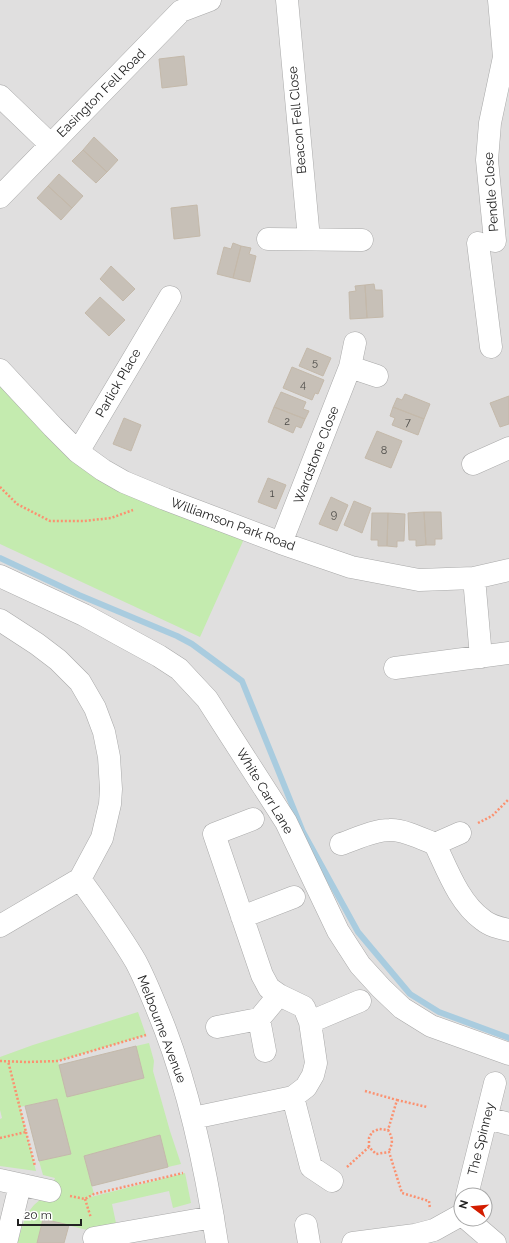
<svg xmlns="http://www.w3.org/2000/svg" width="509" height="1243" viewBox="0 0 509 1243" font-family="Raleway,sans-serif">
	<rect width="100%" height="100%" fill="#f2f0e8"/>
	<path fill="#e0dfdf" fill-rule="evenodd" d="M0,0H509V1243H0ZM461,1195H485V1219H461Z"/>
	<path fill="#c4ebaf" d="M0,371L78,452L248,530L200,637L0,544Z
		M138,1012L146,1035L58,1061L67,1096L144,1078L136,1046L149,1043L154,1061L153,1071L170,1131L181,1164L168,1167L160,1135L84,1156L94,1194L87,1198L185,1173L191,1203L173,1208L169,1191L112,1204L117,1228L95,1232L43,1219L37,1243H17L26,1215L34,1205L50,1191L55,1178L43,1175L39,1161L71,1154L56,1099L20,1107L36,1171L0,1166V1119L2,1118L0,1110V1057L33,1045Z"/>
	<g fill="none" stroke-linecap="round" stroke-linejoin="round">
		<path stroke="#a9ccdf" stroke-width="6" d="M0,558L79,595L177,636L192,644L242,681L303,832L358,932L410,994L439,1012L509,1038"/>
	</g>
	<path fill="#c7c0b7" stroke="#c4b9aa" d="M184,56L187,85L162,88L159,59Z
		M94,137L118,160L107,172L83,150Z
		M83,150L107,172L96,183L72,161Z
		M59,174L83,196L72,208L48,186Z
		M48,186L72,208L61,220L37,198Z
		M197,205L200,236L174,239L171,208Z
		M233,243L241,246L233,278L217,274L224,247L231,249Z
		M241,246L251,248L249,254L256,256L250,282L233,278Z
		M111,266L135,289L123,301L100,279Z
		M374,284L375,290H382L383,317L367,318L365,285Z
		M365,285L367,318L350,319L349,292L356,291L355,286Z
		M100,297L125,320L109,336L85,313Z
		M307,348L331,358L323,376L299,366Z
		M292,367L324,380L318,394L315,393L312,400L283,388Z
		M281,392L306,402L303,409L309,411L305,419L274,407Z
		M405,394L430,404L424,419L393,407L397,398L402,400Z
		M509,396V424L500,427L490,403Z
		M274,407L305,419L301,428L296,426L293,433L268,422Z
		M393,407L424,419L418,435L392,425L395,418L390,416Z
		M124,418L141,425L131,451L113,444Z
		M377,431L402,441L391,468L365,458Z
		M268,478L286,485L276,509L258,502Z
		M331,497L348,505L337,531L319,524Z
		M354,501L371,508L362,533L344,525Z
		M424,512L426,545L416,546V540H409L408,513Z
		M424,512H441L442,539H435V545H426Z
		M372,513H388L387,546H378V540H371Z
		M388,513L405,514L404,541H397V547L387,546Z
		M136,1046L144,1078L67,1097L59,1065Z
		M57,1099L71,1154L39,1161L25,1106Z
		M160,1135L168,1167L92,1186L84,1156Z
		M43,1219L69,1225L64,1243H37Z"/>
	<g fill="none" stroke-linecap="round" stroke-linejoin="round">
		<defs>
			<path id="minor" d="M287,0L309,239
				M0,96L50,144
				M0,197L181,11L210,0
				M268,239L362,240
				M495,241L487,160L490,123L504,57L499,0
				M478,243L491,347
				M350,367L377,376
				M0,370L53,427L78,452L103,470L124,482L165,499L281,543L351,567L419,580L474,578L509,570
				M78,452L170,297
				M473,464L509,448
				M281,543L350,367L355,343
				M0,576L84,615L159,656L179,669L207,699L286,822L338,931L360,965L381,988L402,1008L431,1026L509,1054
				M474,578L481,657
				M0,620L37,644L58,660L80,682L95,708L104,732L109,757L111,789L110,804L102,838L80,879L0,926
				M395,668L509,653
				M341,844C356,839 373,830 390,830C402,829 423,839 435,844C447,869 459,903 483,920C490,926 500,928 509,930
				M435,844L460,833
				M80,879C99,906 119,933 136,962C147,983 156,1006 165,1029C191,1097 206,1170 217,1243
				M242,917L294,897
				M259,1019L265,1051
				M310,1022L360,1001
				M217,1027L259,1019L279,995
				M293,1097L311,1167L332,1181
				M193,1118L293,1097L306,1087L313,1075L316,1063L310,1022L304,1007L279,995L269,988L262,975L214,834L253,819
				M487,1118L509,1124
				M0,1180L50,1191
				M467,1195L495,1083
				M467,1219L495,1243
				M306,1225L309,1243
				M94,1238L213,1217
				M6,1243L20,1185
				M353,1243L415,1235L434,1230L461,1215"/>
		</defs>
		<use href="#minor" stroke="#a9a9a9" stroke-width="23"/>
		<path stroke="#fb9170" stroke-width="2.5" stroke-dasharray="2 2" stroke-linecap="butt" d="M0,487L17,504L50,521H84L111,518L133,510
			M478,823L492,816L509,799
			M0,1061L26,1062L58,1061L146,1035
			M365,1091L397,1100L388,1130
			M397,1100L427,1107
			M26,1132L35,1166
			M0,1138L26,1132L8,1061
			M369,1147V1138L372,1132L379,1129L388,1130C393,1138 393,1143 389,1151
			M347,1167L369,1147L376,1154L389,1152L402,1193L429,1201L430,1209
			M70,1196L85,1199L94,1194L183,1173
			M85,1199L91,1218"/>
		<use href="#minor" stroke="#fff" stroke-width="22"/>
	</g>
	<g text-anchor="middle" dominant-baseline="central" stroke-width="3" stroke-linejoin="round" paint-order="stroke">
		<g font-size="11" fill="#4b4a47">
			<text x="315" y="362">5</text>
			<text x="303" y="384">4</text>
			<text x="287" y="421">2</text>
			<text x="408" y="422">7</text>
			<text x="384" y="450">8</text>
			<text x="272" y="493">1</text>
			<text x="334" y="514">9</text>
		</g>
		<g font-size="13" fill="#222" stroke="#fff">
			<text transform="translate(101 93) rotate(-45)">Easington Fell Road</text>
			<text transform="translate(297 120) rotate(-95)">Beacon Fell Close</text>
			<text transform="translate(491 192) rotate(-94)">Pendle Close</text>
			<text transform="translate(118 383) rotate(-60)">Parlick Place</text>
			<text transform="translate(316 455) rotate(-69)">Wardstone Close</text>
			<text transform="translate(233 524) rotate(20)">Williamson Park Road</text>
			<text transform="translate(265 791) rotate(59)">White Carr Lane</text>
			<text transform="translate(162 1029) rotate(69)">Melbourne Avenue</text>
			<text transform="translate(481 1139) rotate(-76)">The Spinney</text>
		</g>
	</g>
	<g transform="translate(473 1207) rotate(286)"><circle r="19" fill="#ffffff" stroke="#a7a7a7"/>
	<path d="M0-3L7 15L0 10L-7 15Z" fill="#d31d00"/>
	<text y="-6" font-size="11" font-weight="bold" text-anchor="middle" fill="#222222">N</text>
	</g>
	<path d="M18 1219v6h63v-6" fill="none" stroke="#222222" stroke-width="2"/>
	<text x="24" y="1219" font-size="12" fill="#222222" stroke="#ffffff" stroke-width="3" paint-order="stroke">20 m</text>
</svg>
